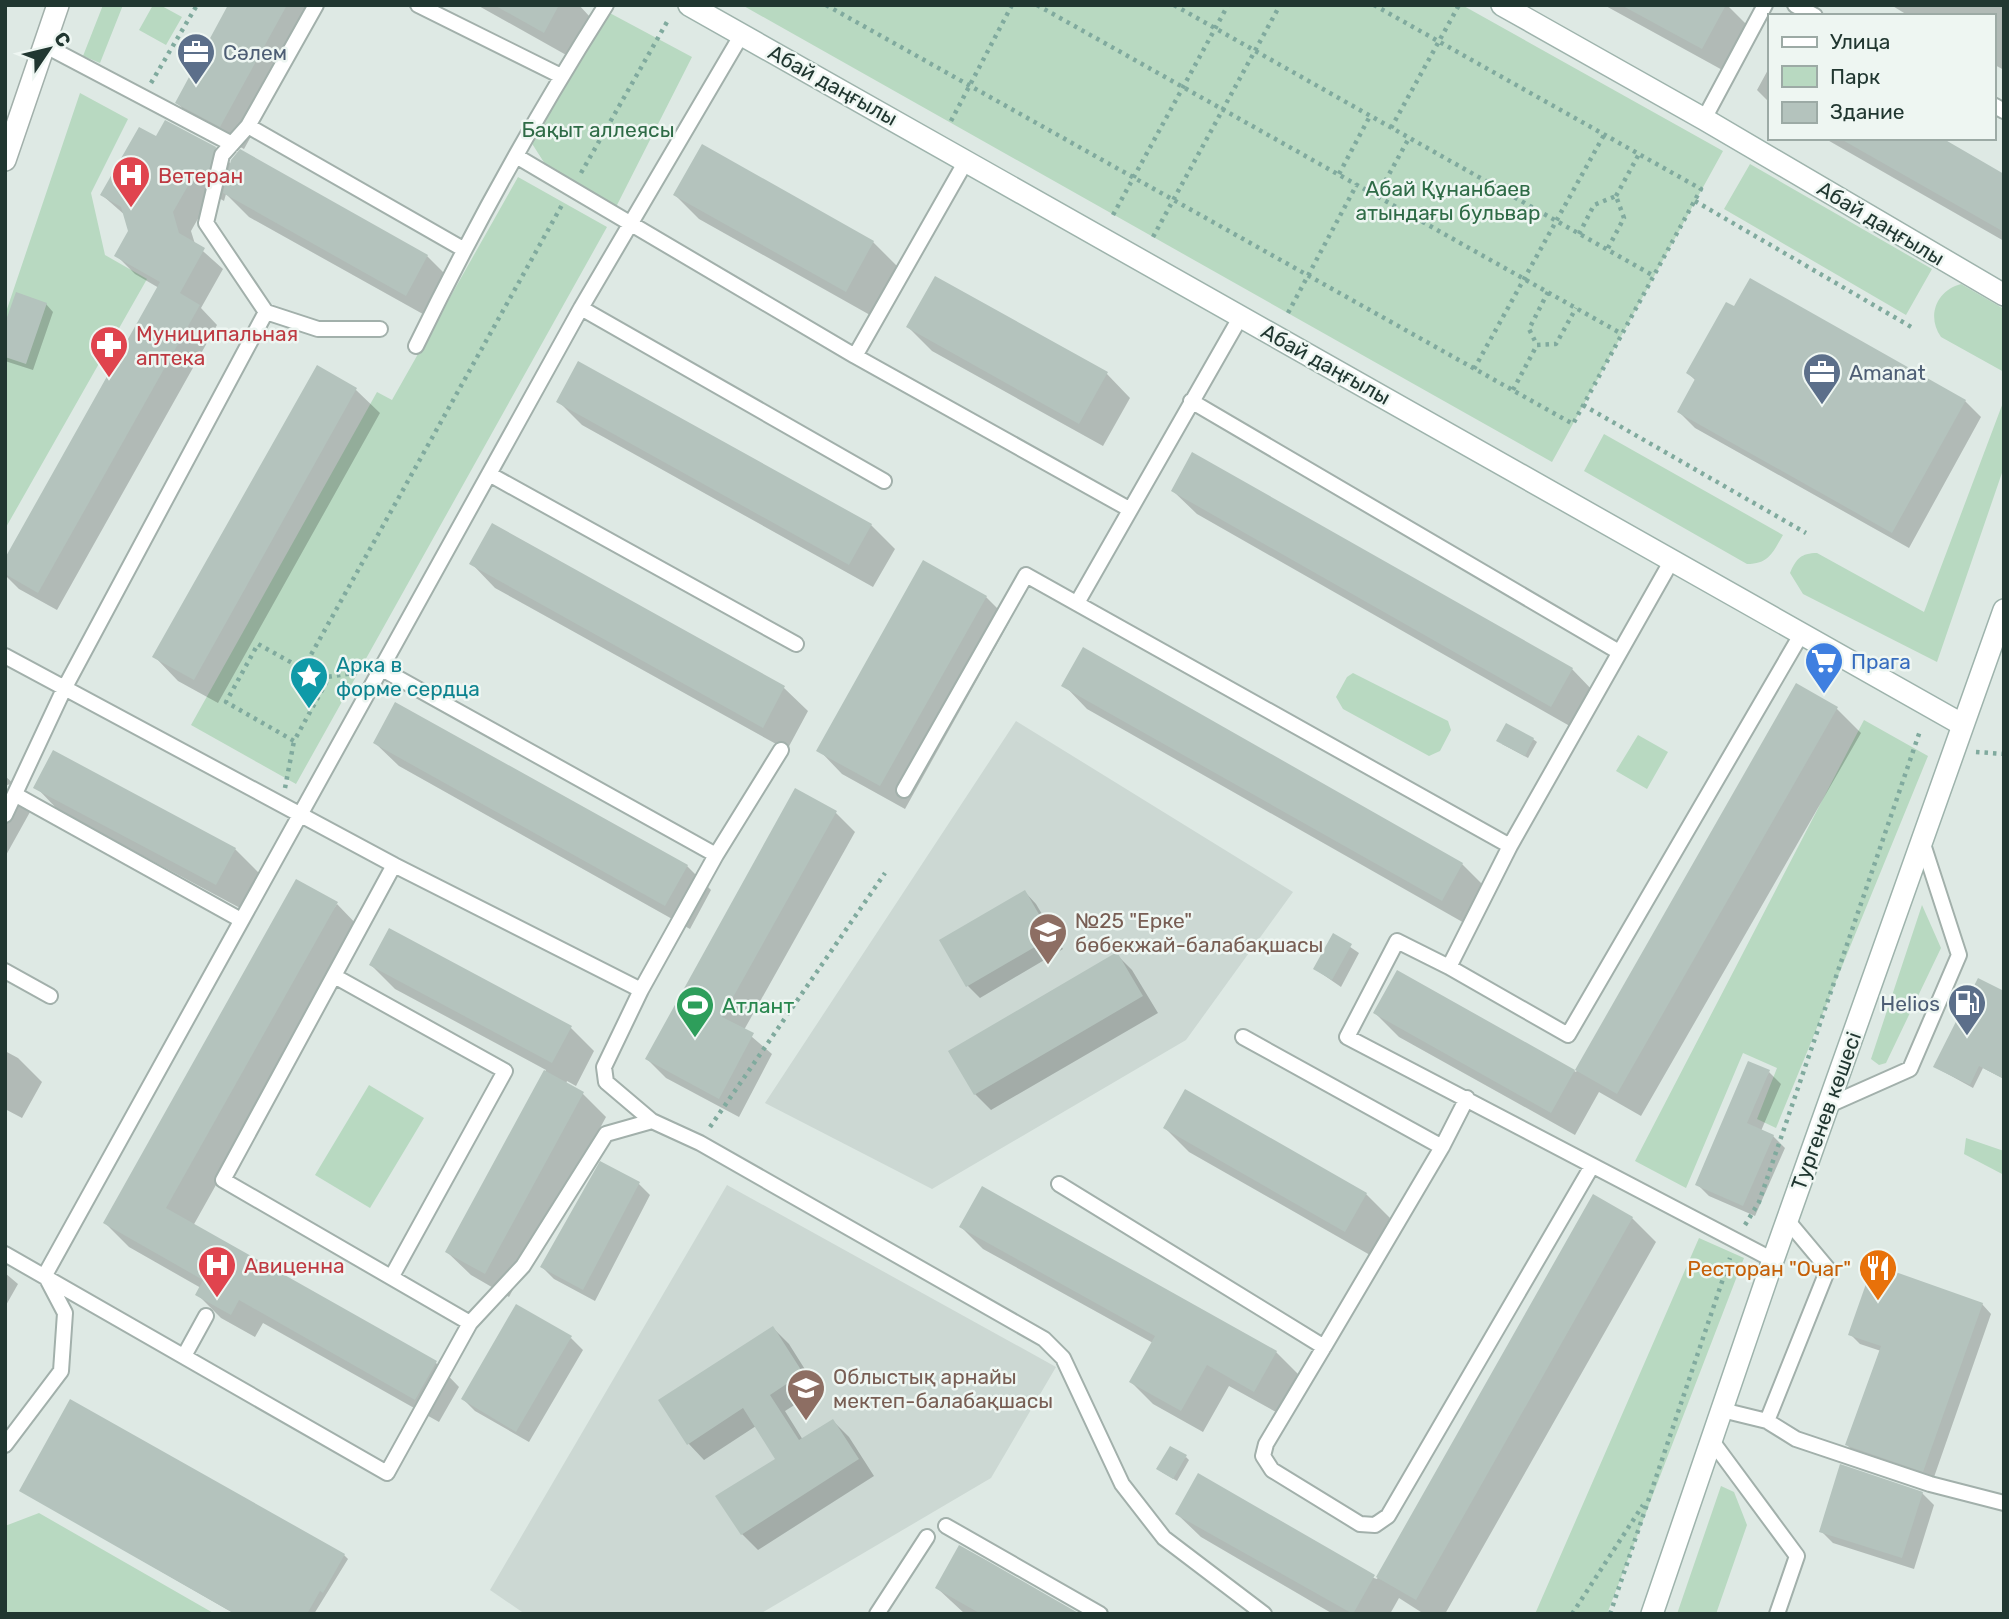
<svg xmlns="http://www.w3.org/2000/svg" width="2009" height="1619" viewBox="0 0 2009 1619" font-family="Rubik,sans-serif">
	<rect width="100%" height="100%" fill="#dee9e4"/>
	<path fill="#ccd8d3" d="M1016,721L1293,892L1186,1040L932,1189L765,1103Z
		M727,1185L1056,1367L991,1478L760,1614H525L490,1590Z"/>
	<path fill="#b8d9c1" d="M103,5H123L100,63L83,56Z
		M153,5H160L182,17L166,45L139,30Z
		M742,5H1462L1723,151L1552,462Z
		M606,11L692,57L616,207L545,164L531,142Z
		M80,93L128,119L91,193L105,255L147,279L5,529V315Z
		M1750,164L1932,269L1906,315L1724,209Z
		M518,177L607,227L296,784L191,725L377,392L392,400Z
		M1961,284L2004,309V372L1941,337C1926,316 1937,290 1961,284Z
		M2004,400V467L1937,662L1803,594L1790,573C1796,559 1801,553 1817,553L1924,612Z
		M1604,434L1783,535C1773,552 1769,564 1747,564L1584,471Z
		M1353,673L1448,721L1451,730L1440,751L1429,756L1343,709L1336,697L1347,677Z
		M1864,720L1928,756L1776,1128L1757,1119L1777,1068L1743,1053L1686,1188L1635,1161Z
		M1638,735L1668,752L1647,789L1616,771Z
		M1922,905L1941,948L1886,1063L1879,1065L1871,1059Z
		M369,1085L424,1118L370,1208L315,1175Z
		M1966,1138L2004,1151V1175L1964,1154Z
		M1699,1238L1744,1258L1607,1614H1535Z
		M1721,1486L1734,1492L1747,1525L1716,1614H1677Z
		M39,1513L215,1614H5V1526Z"/>
	<path fill="#0003" d="M230,5H324L244,149L201,126L177,103Z
		M477,5H579L590,17L568,56Z
		M1604,5H1727L1750,28L1726,72Z
		M1891,5H2004V70L1993,64V16H1909Z
		M1769,68V102L1757,90Z
		M1824,138H1938L2004,176V241Z
		M157,139L215,148L231,164L427,256L451,280L430,318L249,217L226,194L224,201L212,194L191,231L195,244L223,269L201,308L217,325L57,610L19,589L5,575V561L159,288L135,274L116,255L130,231L126,216L102,195Z
		M675,195L873,242L897,266L870,315L699,219Z
		M46,304L53,312L33,370L5,361V328Z
		M908,327L1107,374L1130,398L1103,446L932,351Z
		M317,367L356,390L380,413L218,703L178,681L155,657Z
		M1688,373L1965,401L1981,417L1909,548L1695,428L1679,412L1696,381Z
		M558,401L871,525L895,549L873,587L582,425Z
		M1173,491L1572,669L1595,693L1575,729L1197,514Z
		M472,564L784,688L808,711L787,750L495,588Z
		M986,597L1010,621L905,809L842,774L819,750Z
		M1083,650L1462,864L1486,888L1466,924L1087,709L1064,685Z
		M1796,686L1837,709L1861,733L1641,1116L1599,1092L1575,1135L1399,1037L1375,1013L1398,973L1576,1072Z
		M1533,739L1537,742L1528,758L1502,744Z
		M375,743L687,866L711,890L690,929L399,766Z
		M5,776L35,803L5,857V794L10,784L5,786Z
		M36,787L235,849L259,873L240,908L59,811Z
		M796,790L836,813L855,832L744,1030L772,1054L739,1117L666,1078L647,1059Z
		M1025,892L1036,904L1063,949L980,998L968,986L942,941Z
		M337,904L360,928L193,1226L436,1363L459,1387L439,1422L263,1323L255,1337L221,1318L197,1294L201,1288L129,1247L105,1223Z
		M1334,936L1359,953L1341,987L1315,969Z
		M1116,954L1132,970L1158,1013L991,1110L975,1094Z
		M371,965L570,1027L594,1051L576,1086L567,1081L566,1084L582,1093L606,1117L509,1297L471,1275L447,1252L546,1070L395,989Z
		M2004,1023V1079L1983,1068L1973,1088L1935,1067Z
		M5,1051L18,1058L42,1082L22,1118L5,1109Z
		M1769,1072L1781,1084L1761,1131L1773,1136L1785,1148L1755,1216L1709,1196L1697,1184Z
		M1186,1091L1366,1194L1390,1218L1370,1255L1189,1152L1165,1128Z
		M638,1183L650,1195L595,1301L554,1279L542,1267Z
		M1594,1197L1632,1218L1656,1242L1445,1614H1424L1399,1598L1390,1614H1333L1201,1537L1177,1514L1377,1579Z
		M961,1227L1276,1352L1298,1374L1276,1412L1229,1386L1203,1432L1153,1404L1131,1382L1153,1343L983,1249Z
		M5,1273L18,1284L5,1307Z
		M1982,1304L1991,1314L1933,1480L1856,1454L1847,1445L1881,1351L1860,1344L1850,1334Z
		M773,1328L789,1344L818,1390L785,1411L803,1440L833,1421L849,1437L874,1476L758,1550L742,1534L777,1459L756,1426L704,1460L688,1443Z
		M571,1338L583,1350L529,1442L475,1411L463,1399Z
		M1186,1457L1189,1460L1177,1481L1162,1472Z
		M22,1491L344,1555L348,1559L314,1614H235Z
		M1922,1493L1934,1505L1914,1569L1833,1543L1821,1531Z
		M937,1588L1078,1614H965Z"/>
	<path fill="#b4c3bd" d="M228,5H287L220,127L175,103Z
		M494,5H559L544,33Z
		M1621,5H1726L1702,49Z
		M165,120L216,147L205,184L193,177L173,212L179,233L205,248L180,293L200,305L38,593L5,574V558L160,282L114,256L128,231L121,207L100,195L139,127L156,136Z
		M1839,138H1942L2004,174V232Z
		M702,144L874,241L846,292L673,195Z
		M240,149L428,255L406,296L223,193L231,160Z
		M935,276L1108,372L1079,424L906,327Z
		M1750,278L1966,400L1892,533L1677,412L1695,379L1686,373L1726,302L1734,306Z
		M16,292L47,303L26,364L5,357V323Z
		M578,361L872,524L849,565L556,402Z
		M317,365L357,388L194,680L152,657Z
		M1192,452L1573,668L1551,707L1171,491Z
		M492,523L785,686L763,728L469,564Z
		M923,560L987,596L880,786L816,751Z
		M1083,647L1463,863L1442,901L1061,686Z
		M1796,683L1838,707L1617,1094L1575,1070Z
		M395,702L688,865L665,906L373,743Z
		M1506,723L1534,738L1525,756L1496,741Z
		M53,750L236,848L216,885L33,788Z
		M795,788L837,811L722,1017L754,1033L719,1099L645,1059Z
		M296,879L338,902L166,1208L437,1361L415,1400L239,1300L231,1315L195,1295L203,1280L103,1223Z
		M1025,890L1052,937L966,987L939,940Z
		M389,928L572,1026L552,1063L369,965Z
		M1333,933L1352,944L1332,980L1313,969Z
		M1117,952L1143,996L974,1095L948,1051Z
		M1397,970L1575,1070L1551,1113L1373,1013Z
		M1978,978L2004,991V1079L1979,1066L1970,1085L1933,1067Z
		M1748,1061L1770,1070L1747,1123L1774,1135L1743,1206L1695,1185Z
		M544,1070L584,1092L485,1274L445,1252Z
		M1185,1089L1367,1193L1345,1232L1163,1128Z
		M600,1161L640,1182L583,1290L540,1267Z
		M982,1186L1277,1351L1254,1392L1207,1365L1181,1411L1129,1382L1155,1336L959,1227Z
		M1593,1194L1633,1217L1416,1600L1376,1577Z
		M1873,1264L1983,1303L1923,1472L1845,1445L1881,1346L1848,1335Z
		M516,1304L572,1336L516,1432L461,1399Z
		M773,1326L803,1373L770,1395L799,1440L833,1419L859,1459L741,1535L715,1496L775,1459L743,1408L687,1445L658,1400Z
		M70,1399L345,1554L323,1593L320,1591L307,1614H235L19,1491Z
		M1170,1446L1187,1455L1173,1479L1156,1469Z
		M1840,1464L1923,1492L1902,1558L1819,1532Z
		M1198,1473L1375,1575L1353,1614L1175,1514Z
		M959,1545L986,1560L1080,1614H981L935,1588Z"/>
	<g fill="none" stroke-linecap="round" stroke-linejoin="round">
		<defs>
			<path id="service" d="M316,5L248,126L222,155L206,223L266,312L318,329H380
				M418,5L561,76
				M1795,5L1815,16
				M44,45L232,144
				M1993,105L2004,111
				M1704,119L1765,5
				M248,126L463,249
				M516,156L855,356L1129,509
				M581,308L884,481
				M416,346C473,229 536,115 606,5
				M855,356L966,161
				M1191,401L1619,652
				M489,474L796,644
				M1672,560L1510,846L1449,967L1397,941L1347,1037L1773,1260
				M1077,603L1241,316
				M5,656L394,865L641,990
				M380,668L716,855
				M781,750L716,855L641,990L604,1067L606,1082L652,1121L700,1143L1044,1339L1063,1358L1122,1484L1164,1538L1264,1614
				M904,790L1026,575L1510,846
				M16,795L241,920
				M5,815L64,689L266,312
				M394,865L223,1180L470,1323
				M1449,967L1568,1035L1802,633
				M5,971L50,996
				M336,977L505,1071L392,1276
				M1243,1037L1442,1147
				M1829,1105L1910,1069L1959,955L1922,841
				M1059,1184L1324,1347L1442,1147L1467,1098
				M5,1254L387,1473L470,1323L523,1266L606,1134L652,1121
				M1324,1347L1266,1444L1263,1456L1272,1470L1360,1524L1375,1525L1388,1516L1592,1166
				M184,1356L206,1316
				M1722,1410L1767,1421L1828,1269L1787,1220
				M1767,1421L1796,1439L1930,1484L2004,1503
				M1712,1441L1797,1556L1777,1614
				M5,1445L61,1371L65,1313L45,1275L581,308L742,34
				M946,1526L1100,1614
				M877,1614L927,1537"/>
			<path id="tertiary" d="M5,160L58,5"/>
			<path id="secondary" d="M689,5L1963,725
				M1502,5L1704,119L2004,295
				M1652,1614L1773,1260L2004,610"/>
		</defs>
		<use href="#service" stroke="#a2b0ab" stroke-width="18"/>
		<use href="#tertiary" stroke="#a2b0ab" stroke-width="24"/>
		<use href="#secondary" stroke="#9eb3ac" stroke-width="24"/>
		<path stroke="#80aa9e" stroke-width="4.5" stroke-dasharray="3.5 5" stroke-linecap="butt" d="M826,5L1573,424L1701,189L1374,5
			M1037,5L1622,334
			M1174,5L1654,276
			M151,83L197,5
			M951,121L1012,5
			M1391,128L1459,5
			M581,173L667,22
			M1339,174L1370,116
			M1377,196L1409,138
			M1616,196L1639,154
			M1695,201L1913,328
			M1113,215L1228,5
			M1579,234L1594,205L1616,196L1624,218L1607,250
			M1153,237L1280,5
			M1548,292L1529,329L1537,345L1556,344L1576,308
			M1288,313L1357,184
			M1474,369L1604,135
			M1513,390L1537,345
			M1583,405L1806,533
			M303,669L326,683L294,741L226,702L258,644L303,669L562,205
			M320,678L360,672
			M1976,752L2004,754
			M285,788L294,741
			M710,1127L885,873
			M1745,1225L1759,1202L1920,731
			M1572,1614L1643,1505
			M1610,1614L1730,1258"/>
		<use href="#service" stroke="#fff" stroke-width="14"/>
		<use href="#tertiary" stroke="#fff" stroke-width="21"/>
		<use href="#secondary" stroke="#fff" stroke-width="21"/>
	</g>
	<defs>
		<symbol id="office-pin" viewBox="-11 -11 22 30"><path d="M0 17L-7.5 6A9.5 9.5 0 1 1 7.5 6Z" fill="#5c6f8a" stroke="#eef6f2"/><path d="M-6-3h4V-5.5h4V-3h4V5H-6ZM-1-4.5V-3h2v-1.5ZM-6 0V1H6V0Z" fill="#fff"/></symbol>
		<symbol id="hospital-pin" viewBox="-11 -11 22 30"><path d="M0 17L-7.5 6A9.5 9.5 0 1 1 7.5 6Z" fill="#e0444e" stroke="#eef6f2"/><path d="M-5-5h3v3.5h4V-5h3V5h-3V1.5h-4V5h-3Z" fill="#fff"/></symbol>
		<symbol id="pharmacy-pin" viewBox="-11 -11 22 30"><path d="M0 17L-7.5 6A9.5 9.5 0 1 1 7.5 6Z" fill="#e0444e" stroke="#eef6f2"/><path d="M-2-6h4v4h4v4h-4v4h-4v-4h-4v-4h4Z" fill="#fff"/></symbol>
		<symbol id="supermarket-pin" viewBox="-11 -11 22 30"><path d="M0 17L-7.5 6A9.5 9.5 0 1 1 7.5 6Z" fill="#3f7fe0" stroke="#eef6f2"/><path d="M-6-5.5h2.5l.6 2H6L4.5 2H-2.5L-4.4-4H-6ZM-1.5 3.2a1.3 1.3 0 1 0 .1 0ZM3 3.2a1.3 1.3 0 1 0 .1 0Z" fill="#fff"/></symbol>
		<symbol id="sight-pin" viewBox="-11 -11 22 30"><path d="M0 17L-7.5 6A9.5 9.5 0 1 1 7.5 6Z" fill="#0f9aa8" stroke="#eef6f2"/><path d="M0-6L1.8-2.2L6-1.7L2.9 1.2L3.7 5.4L0 3.3L-3.7 5.4L-2.9 1.2L-6-1.7L-1.8-2.2Z" fill="#fff"/></symbol>
		<symbol id="school-pin" viewBox="-11 -11 22 30"><path d="M0 17L-7.5 6A9.5 9.5 0 1 1 7.5 6Z" fill="#8d6e63" stroke="#eef6f2"/><path d="M0-5L7-2L0 1L-7-2ZM-4 1L0 2.5L4 1V4Q0 6-4 4Z" fill="#fff"/></symbol>
		<symbol id="fuel-pin" viewBox="-11 -11 22 30"><path d="M0 17L-7.5 6A9.5 9.5 0 1 1 7.5 6Z" fill="#5c6f8a" stroke="#eef6f2"/><path d="M-5.5-6h7V0h2V4h1.3V-2.5L3-4.5l.8-.8L6-3V5H2.5V1h-1V6h-7ZM-4.2-4.7v3.2H.2V-4.7Z" fill="#fff"/></symbol>
		<symbol id="stadium-pin" viewBox="-11 -11 22 30"><path d="M0 17L-7.5 6A9.5 9.5 0 1 1 7.5 6Z" fill="#2e9e5b" stroke="#eef6f2"/><path d="M0-5a6.5 5 0 1 0 0 10a6.5 5 0 1 0 0-10ZM-3.5-1.8h7v3.6h-7Z" fill="#fff"/></symbol>
		<symbol id="restaurant-pin" viewBox="-11 -11 22 30"><path d="M0 17L-7.5 6A9.5 9.5 0 1 1 7.5 6Z" fill="#e8710a" stroke="#eef6f2"/><path d="M-5-6h1v4h1v-4h1v4h1v-4h1v5L-1.5 .5V6h-2V.5L-5-1ZM5-6V6H3V1.5H1.5Q1.5-4 5-6Z" fill="#fff"/></symbol>
	</defs>
	<g fill-rule="evenodd">
		<use href="#office-pin" x="174" y="30" width="44" height="60"/>
		<use href="#hospital-pin" x="109" y="153" width="44" height="60"/>
		<use href="#pharmacy-pin" x="87" y="323" width="44" height="60"/>
		<use href="#office-pin" x="1800" y="350" width="44" height="60"/>
		<use href="#supermarket-pin" x="1802" y="639" width="44" height="60"/>
		<use href="#sight-pin" x="287" y="654" width="44" height="60"/>
		<use href="#school-pin" x="1026" y="910" width="44" height="60"/>
		<use href="#fuel-pin" x="1945" y="981" width="44" height="60"/>
		<use href="#stadium-pin" x="673" y="983" width="44" height="60"/>
		<use href="#hospital-pin" x="195" y="1243" width="44" height="60"/>
		<use href="#restaurant-pin" x="1856" y="1246" width="44" height="60"/>
		<use href="#school-pin" x="784" y="1366" width="44" height="60"/>
	</g>
	<g text-anchor="middle" dominant-baseline="central" stroke-width="5" stroke-linejoin="round" paint-order="stroke">
		<g font-size="21" fill="#4e5e75" stroke="#eef6f2" text-anchor="start">
			<text x="223" y="52">Сәлем</text>
			<text x="1849" y="372">Amanat</text>
			<text x="1940" y="1003" text-anchor="end">Helios</text>
		</g>
		<g font-size="21" fill="#213731" stroke="#eef6f2">
			<text transform="translate(833 85) rotate(29)">Абай даңғылы</text>
			<text transform="translate(1881 223) rotate(31)">Абай даңғылы</text>
			<text transform="translate(1326 364) rotate(29)">Абай даңғылы</text>
			<text transform="translate(1826 1111) rotate(-70)">Тургенев көшесі</text>
		</g>
		<g font-size="21" fill="#2e6b46" stroke="#eef6f2">
			<text x="598" y="129">Бақыт аллеясы</text>
			<text x="1448" y="188">Абай Құнанбаев<tspan x="1448" dy="24">атындағы бульвар</tspan></text>
		</g>
		<g font-size="21" fill="#be3a42" stroke="#eef6f2" text-anchor="start">
			<text x="158" y="175">Ветеран</text>
			<text x="136" y="333">Муниципальная<tspan x="136" dy="24">аптека</tspan></text>
			<text x="244" y="1265">Авиценна</text>
		</g>
		<g font-size="21" fill="#366cbe" stroke="#eef6f2" text-anchor="start">
			<text x="1851" y="661">Прага</text>
		</g>
		<g font-size="21" fill="#0d838f" stroke="#eef6f2" text-anchor="start">
			<text x="336" y="664">Арка в<tspan x="336" dy="24">форме сердца</tspan></text>
		</g>
		<g font-size="21" fill="#785e54" stroke="#eef6f2" text-anchor="start">
			<text x="1075" y="920">№25 "Ерке"<tspan x="1075" dy="24">бөбекжай-балабақшасы</tspan></text>
			<text x="833" y="1376">Облыстық арнайы<tspan x="833" dy="24">мектеп-балабақшасы</tspan></text>
		</g>
		<g font-size="21" fill="#27864d" stroke="#eef6f2" text-anchor="start">
			<text x="722" y="1005">Атлант</text>
		</g>
		<g font-size="21" fill="#c56008" stroke="#eef6f2" text-anchor="end">
			<text x="1851" y="1268">Ресторан "Очаг"</text>
		</g>
	</g>
	<rect width="2009" height="1619" fill="none" stroke="#213731" stroke-width="14"/>
	<rect x="1768" y="14" width="228" height="126" fill="#eef6f2" stroke="#9caaa5" stroke-width="2"/>
	<rect x="1782" y="37" width="35" height="10" fill="#ffffff" stroke="#9caaa5" stroke-width="2"/>
	<text x="1830" y="49" font-size="21" fill="#213731">Улица</text>
	<rect x="1782" y="66" width="35" height="21" fill="#b8d9c1" stroke="#9caaa5" stroke-width="2"/>
	<text x="1830" y="84" font-size="21" fill="#213731">Парк</text>
	<rect x="1782" y="102" width="35" height="21" fill="#b4c3bd" stroke="#9caaa5" stroke-width="2"/>
	<text x="1830" y="119" font-size="21" fill="#213731">Здание</text>
	<g transform="translate(49 49) rotate(55)" stroke="#eef6f2" stroke-width="5" paint-order="stroke">
	<path d="M0-5L12 26L0 18L-12 26Z" fill="#213731"/>
	<text y="-10" font-size="19" font-weight="bold" text-anchor="middle" fill="#213731">С</text>
	</g>
</svg>
